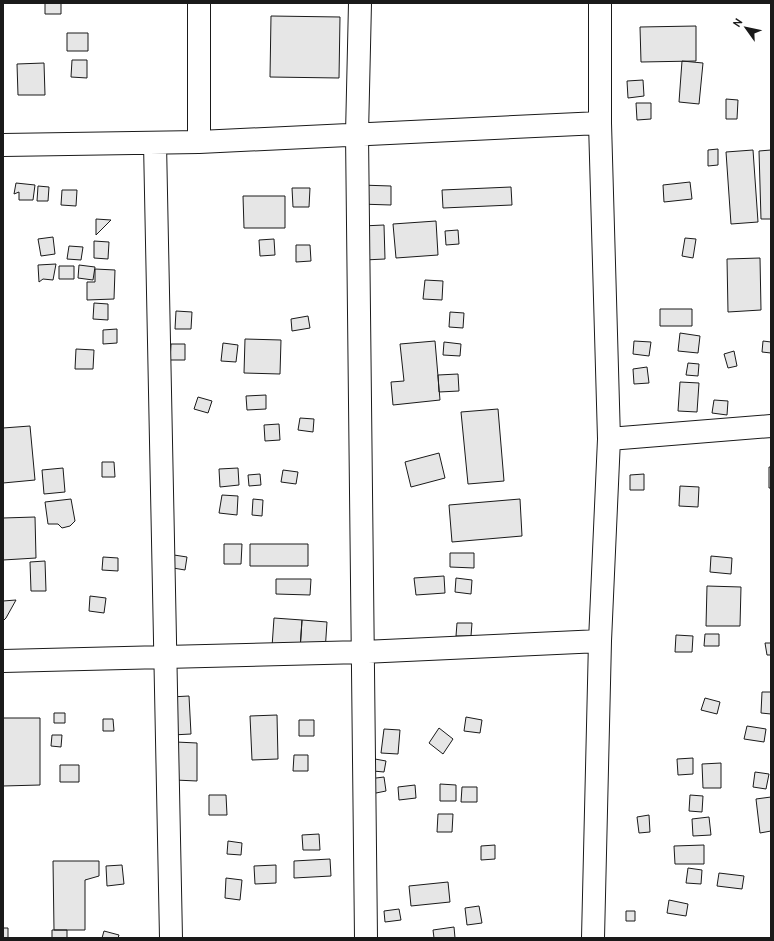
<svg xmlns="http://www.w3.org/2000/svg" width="774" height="941" viewBox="0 0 774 941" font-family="Cabin,sans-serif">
	<rect width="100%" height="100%" fill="#fff"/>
	<path fill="#e6e6e6" stroke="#1a1a1a" d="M45,3H61V14H45Z
		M271,16L340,17L339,78L270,77Z
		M696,26V61L641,62L640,27Z
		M67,33H88V51H67Z
		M72,60H87V78L71,77Z
		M682,61L703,63L699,104L679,102Z
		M44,63L45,95H18L17,64Z
		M643,80L644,96L628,98L627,81Z
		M726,99L738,100L737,119H726Z
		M636,103H651V119L637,120Z
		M718,149V165L708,166V150Z
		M753,150L758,222L731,224L726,152Z
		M771,150V219H761L759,151Z
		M690,182L692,199L664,202L663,185Z
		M16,183L35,185L33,200H19V192L14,194Z
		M360,185L391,186V205L359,204Z
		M38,186L49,187L48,201H37Z
		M511,187L512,205L443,208L442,190Z
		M292,188H310L309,207H293Z
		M62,190H77L76,206L61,205Z
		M243,196H285V228H244Z
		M96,219L111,220L96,235Z
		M436,221L438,255L396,258L393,224Z
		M384,225L385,259L364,260L362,226Z
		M458,230L459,244L446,245L445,231Z
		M53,237L55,254L41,256L38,239Z
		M685,238L696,239L693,258L682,256Z
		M274,239L275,255L260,256L259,240Z
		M94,241L109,242L108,259L94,258Z
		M296,245H310L311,261L296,262Z
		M69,246L83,247L81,260L67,259Z
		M760,258L761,310L728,312L727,259Z
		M56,264L53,280L43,279L39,282L38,265Z
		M79,265L95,267L93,280L78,278Z
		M59,266H74V279H59Z
		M95,269L115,270L114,299L87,300V282H95Z
		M425,280L443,281L442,300L423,299Z
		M94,303L108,304V320L93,319Z
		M660,309H692V326H660Z
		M176,311L192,312L191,329H175Z
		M450,312L464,313L463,328L449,327Z
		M308,316L310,328L292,331L291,319Z
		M117,329V343L103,344V330Z
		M680,333L700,336L698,353L678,351Z
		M245,339L281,340L280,374L244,373Z
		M435,341L440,400L393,405L391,382L404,381L400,344Z
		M634,341L651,342L649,356L633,354Z
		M763,341L771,342V353L762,352Z
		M444,342L461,344L460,356L443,355Z
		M223,343L238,345L236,362L221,361Z
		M171,344H185V360H170Z
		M76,349L94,350L93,369H75Z
		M734,351L737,366L728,368L724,354Z
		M688,363L699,364L698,376L686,375Z
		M647,367L649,383L634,384L633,369Z
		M458,374L459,391L439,392L438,375Z
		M680,382L699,383L697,412L678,411Z
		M266,395V409L247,410L246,396Z
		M198,397L212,401L208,413L194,409Z
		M714,400L728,401L727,415L712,413Z
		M498,409L504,481L468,484L461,412Z
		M300,418L314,419L313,432L298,430Z
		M279,424L280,440L265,441L264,425Z
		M30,426L35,480L3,483V428Z
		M439,453L445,478L411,487L405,462Z
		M102,462H114L115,477H102Z
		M769,467H771V488H769Z
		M63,468L65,492L44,494L42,470Z
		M238,468L239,485L220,487L219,469Z
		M283,470L298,472L296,484L281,482Z
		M260,474L261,485L249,486L248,475Z
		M644,474V490H630V475Z
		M680,486L699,487L698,507L679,506Z
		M222,495L238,496L237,515L219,513Z
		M71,499L75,521L70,526L62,528L58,524H48L45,502Z
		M253,499L263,500L262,516L252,515Z
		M520,499L522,536L452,542L449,505Z
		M35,517L36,558L3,560V518Z
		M224,544H242L241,564H224Z
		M250,544H308V566H250Z
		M450,553H474V568L450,567Z
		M174,555L187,557L185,570L173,568Z
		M711,556L732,558L731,574L710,572Z
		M103,557L118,558V571L102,570Z
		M45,561L46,591H31L30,562Z
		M444,576L445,593L416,595L414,578Z
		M456,578L472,580L471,594L455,592Z
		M276,579H311L310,595L276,594Z
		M707,586L741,587L740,626H706Z
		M90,596L106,598L104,613L89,611Z
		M16,600L6,618L3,621V601Z
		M274,618L302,620L300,649L272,647Z
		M302,620L327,622L325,652L300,651Z
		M457,623H472L471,636H456Z
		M705,634H719V646H704Z
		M676,635L693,636L692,652H675Z
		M765,643H771V655H767Z
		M762,692H771V714L761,713Z
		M189,696L191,734L172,735L170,697Z
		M705,698L720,702L717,714L701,710Z
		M54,713H65V723H54Z
		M277,715L278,759L252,760L250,716Z
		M466,717L482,720L480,733L464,731Z
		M3,718H40V785L3,786Z
		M103,719H113L114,731H103Z
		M299,720H314V736H299Z
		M747,726L766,729L764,742L744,739Z
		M439,728L453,739L443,754L429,743Z
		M384,729L400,730L398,754L381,753Z
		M52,735H62L61,747L51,746Z
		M176,742L197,743V781L175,780Z
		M294,755H308V771H293Z
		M693,758V774L678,775L677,759Z
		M375,759L386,761L384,772L373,771Z
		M721,763V788H703L702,764Z
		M60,765H79V782H60Z
		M755,772L769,774L766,789L753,787Z
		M384,777L386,791L371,794L368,779Z
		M440,784L456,785V801H440Z
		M415,785L416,798L399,800L398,787Z
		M462,787H477V802H461Z
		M209,795H226L227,815H209Z
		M690,795L703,796L702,812L689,811Z
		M771,797V831L760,833L756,799Z
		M438,814H453L452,832H437Z
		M649,815L650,832L639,833L637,817Z
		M709,817L711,835L693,836L692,819Z
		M319,834L320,850H303L302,835Z
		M228,841L242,843L241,855L227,854Z
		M495,845V859L481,860V846Z
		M704,845V864H675L674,846Z
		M330,859L331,876L294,878V861Z
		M53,861H99V876L85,880V930H54Z
		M122,865L124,884L107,886L106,866Z
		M276,865V883L255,884L254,866Z
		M688,868L702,870L701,884L686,883Z
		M719,873L744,876L742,889L717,886Z
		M226,878L242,880L240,900L225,898Z
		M448,882L450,902L411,906L409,886Z
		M669,900L688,904L686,916L667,913Z
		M479,906L482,923L467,925L465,908Z
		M399,909L401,920L385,922L384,911Z
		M626,911H635V921H626Z
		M454,927L455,938H434L433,930Z
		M3,928H8V938H3Z
		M52,930H67V938H52Z
		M104,931L119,935L118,938H102Z"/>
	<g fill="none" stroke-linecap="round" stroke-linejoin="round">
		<defs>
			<path id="street" d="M199,3V142
				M360,3L357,134L366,938
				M155,143L171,938
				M3,145L199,142L600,123
				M609,439L771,426
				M3,661L363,652L600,641
				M593,938L600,641L609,439L600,123V3"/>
		</defs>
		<use href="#street" stroke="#1a1a1a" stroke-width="24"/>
		<use href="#street" stroke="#fff" stroke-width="22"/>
	</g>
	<rect width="774" height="941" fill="none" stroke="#1a1a1a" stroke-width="8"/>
	<g transform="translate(746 28) rotate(303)" stroke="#ffffff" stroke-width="3" paint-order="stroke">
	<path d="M0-3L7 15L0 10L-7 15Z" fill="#1a1a1a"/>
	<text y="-6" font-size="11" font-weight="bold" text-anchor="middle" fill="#1a1a1a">N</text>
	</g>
</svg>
